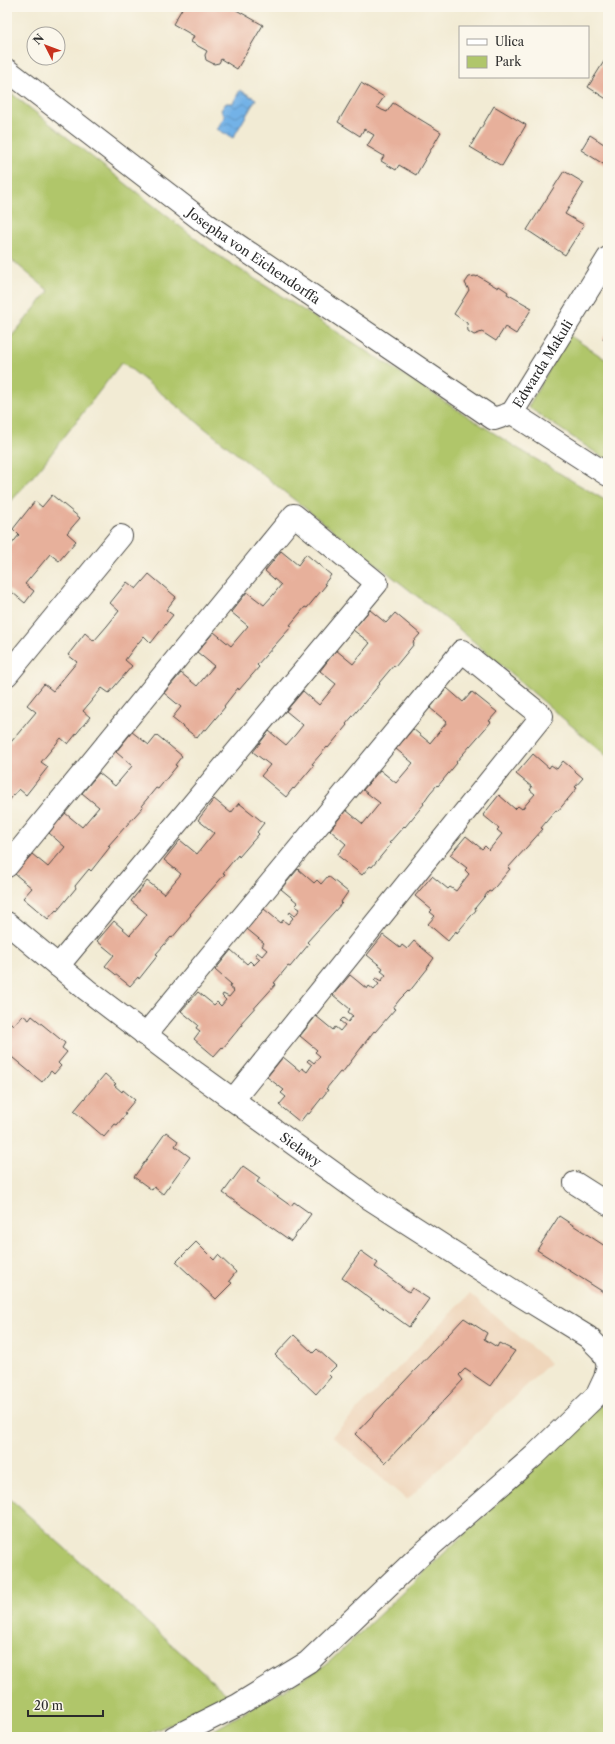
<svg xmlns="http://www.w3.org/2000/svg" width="615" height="1744" viewBox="0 0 615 1744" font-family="'Libre Caslon Text',serif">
	<defs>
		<pattern id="water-waves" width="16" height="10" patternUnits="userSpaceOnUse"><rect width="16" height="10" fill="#73b2e7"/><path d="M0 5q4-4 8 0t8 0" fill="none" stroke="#5f91bb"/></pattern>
	</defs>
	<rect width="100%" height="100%" fill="#fbf7ec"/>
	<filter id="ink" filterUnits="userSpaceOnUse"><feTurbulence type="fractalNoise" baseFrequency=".025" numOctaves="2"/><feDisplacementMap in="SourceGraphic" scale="8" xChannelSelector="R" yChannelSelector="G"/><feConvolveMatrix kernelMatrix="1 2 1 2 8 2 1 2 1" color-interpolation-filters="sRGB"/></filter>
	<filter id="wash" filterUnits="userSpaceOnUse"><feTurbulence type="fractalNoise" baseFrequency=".012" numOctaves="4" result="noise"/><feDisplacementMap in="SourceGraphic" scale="16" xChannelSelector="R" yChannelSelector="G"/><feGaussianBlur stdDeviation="0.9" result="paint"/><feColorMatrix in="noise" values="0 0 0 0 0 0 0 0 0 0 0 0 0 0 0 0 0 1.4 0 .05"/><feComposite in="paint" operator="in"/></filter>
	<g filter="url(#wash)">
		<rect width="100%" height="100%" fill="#f2ebd4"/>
		<path fill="#efd6bb" d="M470,1294L550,1363L407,1500L332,1436Z"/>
		<path fill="#b0c66b" stroke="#6e784b" d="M7,90L210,250L517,448L608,502V757L459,629L292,498L122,362L41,467L7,506V342L49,291L7,256Z
			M569,335L608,361V461L528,407Z
			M608,1398V1737H202L325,1666Z
			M7,1496L231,1698L140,1737H7Z"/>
		<path fill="url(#water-waves)" stroke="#4f6e89" d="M240,90L256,99L233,138L217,129L225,116L221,110L226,103H233Z"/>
		<g id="blocks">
			<path fill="#e7b09b" d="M183,7H231L263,25L237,69L221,59L219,63L214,64L206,60L205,55L207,51L191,42L194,36L173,24Z
				M608,55V100L588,87Z
				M361,83L384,97L377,107L382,110L387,112L393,103L441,132L416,175L399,165L396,170L381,161L384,156L367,146L374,135L364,129L360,136L338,122Z
				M494,106L526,125L502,166L470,147Z
				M590,135L607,146L608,144V167L581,150Z
				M564,171L584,183L565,214L584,225L565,255L527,230Z
				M475,276L477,277L478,276L498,288L499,286L508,292L507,294L532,308L516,334L505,327L496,341L482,332L474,335L468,331L467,323L454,314L469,290L465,283L469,277Z
				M608,331V342L603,339Z
				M52,495L80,518L67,533L76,541L59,561L50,554L25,584L34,591L25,603L7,588V550L19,535L13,529L35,501L42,507Z
				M281,551L298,565L306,554L331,575L324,584L326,585L307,608L305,607L290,625L292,626L257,665L259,667L239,690L238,688L224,706L225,707L206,730L204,729L197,738L172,718L181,707L164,693L181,673L197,686L214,666L197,652L214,632L231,646L248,626L231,612L247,592L264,605L273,595L281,585L265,571Z
				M149,574L176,597L166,610L173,615L151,643L144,636L134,648L125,660L132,666L109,693L102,688L83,711L90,717L68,744L61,738L41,762L48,767L26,795L19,789L7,803V739L11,742L36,712L27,705L44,684L53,691L77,662L68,655L85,633L94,641L107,626L119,611L110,603L127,582L136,589Z
				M370,610L386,623L395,613L420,634L413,642L414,644L395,667L394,665L379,683L380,684L346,724L347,725L328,748L327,747L312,764L314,765L294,789L293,788L286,797L261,776L270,765L253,752L269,731L286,745L295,735L303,725L286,711L303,691L319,705L336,684L320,671L336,650L353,664L361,654L370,643L353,630Z
				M447,688L463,702L472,692L497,712L489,721L491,722L456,762L457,763L438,786L437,785L430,793L423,803L424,804L405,827L404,826L389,843L391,844L372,867L370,866L362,875L337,855L346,844L330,830L346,810L363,824L380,803L363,790L380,770L396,783L413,763L396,749L413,729L430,743L447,722L430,708Z
				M132,732L149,745L157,735L182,756L175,765L177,766L158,789L156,788L142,805L143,807L108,846L110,847L91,871L89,869L75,886L76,888L57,911L56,910L48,919L23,898L32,888L15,874L32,854L48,867L65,847L49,833L65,813L82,827L99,807L82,793L99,773L115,786L132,766L116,752Z
				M533,754L549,768L551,765L557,769L563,761L583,778L575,787L577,788L558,811L556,810L541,828L543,829L508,868L510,869L491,892L489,891L475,908L476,910L457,933L456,931L448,941L428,924L435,916L430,912L432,910L415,896L432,876L448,889L450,887L456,891L462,883L469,874L465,870L467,868L450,855L466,836L482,849L485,846L489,850L502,834L497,830L499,828L483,815L499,795L515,809L518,806L522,809L535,794L530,790L532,787L516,774Z
				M214,799L231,813L239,803L264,823L257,832L259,834L239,857L238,855L223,873L225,874L190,914L191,915L172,938L171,937L156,954L158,955L139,979L138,977L130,986L105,966L114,955L97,941L114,921L130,935L139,925L147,914L131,901L147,881L164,894L181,874L164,860L180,840L197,854L205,844L214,833L198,820Z
				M298,869L314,883L317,880L321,884L328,876L348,892L341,902L342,903L307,942L309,944L290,967L288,966L274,983L276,984L241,1023L242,1025L223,1048L222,1047L214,1056L194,1039L200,1031L196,1028L198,1025L181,1011L198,992L214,1005L217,1002L221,1006L226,1000L222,996L223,994L229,997L234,991L229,987L231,984L215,970L231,950L247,964L250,961L254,965L260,959L255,955L257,952L262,956L267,950L262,946L264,943L247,929L264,909L281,923L283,920L288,924L293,918L289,914L290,912L295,916L300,909L295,906L298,903L281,889Z
				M383,935L400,948L402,945L407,949L414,941L434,958L427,968H428L409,992L408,991L400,999L393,1008L395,1009L375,1032L374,1031L342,1073L340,1072L326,1089L328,1090L309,1114L307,1113L300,1122L279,1105L286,1097L281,1093L284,1090L267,1077L283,1057L300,1071L302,1068L307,1072L312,1065L307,1061L309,1059L314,1063L320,1056L315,1052L317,1050L300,1036L316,1016L333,1030L335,1027L340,1031L345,1025L340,1021L343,1018L348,1022L353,1016L348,1012L350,1009L333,995L350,975L367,989L369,986L374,990L379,984L374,980L376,978L381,981L386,975L381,971L383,968L367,955Z
				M23,1015L29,1020L32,1016L65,1043L62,1048L67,1052L58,1063L61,1066L54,1074L51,1071L42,1082L7,1053V1028L11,1023L14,1025Z
				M105,1074L116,1084L114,1085L122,1092L123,1090L135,1100L124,1113L126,1114L117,1125L115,1124L104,1137L74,1111Z
				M166,1132L178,1141L175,1146L190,1157L163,1194L154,1187L152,1190L134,1177Z
				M243,1166L260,1178L257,1182L291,1206L294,1202L311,1214L291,1241L223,1193Z
				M559,1216L608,1248V1295L537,1250Z
				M196,1242L214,1260L218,1255L236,1272L229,1281L232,1283L216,1299L176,1262Z
				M361,1251L378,1263L375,1267L409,1292L412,1288L429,1299L409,1327L342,1278Z
				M464,1318L487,1333L484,1339L497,1347L499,1343L515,1351L490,1386L465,1369L459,1375L463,1380L385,1463L355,1434Z
				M294,1335L313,1353L317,1349L336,1366L328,1374L331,1377L316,1394L275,1355Z"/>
		</g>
	</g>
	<g filter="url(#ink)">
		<use href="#blocks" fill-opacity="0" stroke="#494844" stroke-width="1"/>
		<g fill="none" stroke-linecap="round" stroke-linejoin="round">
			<defs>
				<g id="minor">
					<path id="s1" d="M7,70L208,225L494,419L512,413"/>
					<path id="s2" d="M512,413L608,258"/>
					<path d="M512,413L608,475"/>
					<path d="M7,675L121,536"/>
					<path d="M7,866L294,515L377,583L58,966"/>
					<path id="s3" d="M7,923L87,990L196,1073L364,1195L523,1297L588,1337L602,1351L608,1364"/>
					<path d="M145,1035L462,651L542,716L233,1100"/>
					<path d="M575,1183L608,1204"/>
					<path d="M174,1737L238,1705L308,1662L418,1557L534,1456L597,1395L605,1378L608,1365"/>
				</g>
			</defs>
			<use href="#minor" stroke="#494844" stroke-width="24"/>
			<use href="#minor" stroke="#fff" stroke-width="22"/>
		</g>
	</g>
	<g text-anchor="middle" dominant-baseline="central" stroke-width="3.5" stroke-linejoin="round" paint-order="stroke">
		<g font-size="13" fill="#2b2b2b" stroke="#fbf7ec">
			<text stroke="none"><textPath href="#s1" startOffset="309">Josepha von Eichendorffa</textPath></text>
			<text stroke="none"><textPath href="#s2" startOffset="58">Edwarda Makuli</textPath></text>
			<text stroke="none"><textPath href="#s3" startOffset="371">Sielawy</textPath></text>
		</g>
	</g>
	<rect width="615" height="1744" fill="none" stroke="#fbf7ec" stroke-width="24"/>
	<rect x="459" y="26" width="130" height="52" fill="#fbf7ec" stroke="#a8a59f"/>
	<rect x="467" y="39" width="20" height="6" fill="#ffffff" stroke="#a8a59f"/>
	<text x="495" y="46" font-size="12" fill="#2b2b2b">Ulica</text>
	<rect x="467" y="56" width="20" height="12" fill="#b0c66b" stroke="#a8a59f"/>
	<text x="495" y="66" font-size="12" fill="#2b2b2b">Park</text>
	<g transform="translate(46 46) rotate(312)"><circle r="19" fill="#fbf7ec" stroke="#a8a59f"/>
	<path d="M0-3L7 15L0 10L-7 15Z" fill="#c8321e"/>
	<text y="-6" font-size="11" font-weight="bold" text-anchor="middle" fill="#2b2b2b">N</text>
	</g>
	<path d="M28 1710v6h75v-6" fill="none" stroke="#2b2b2b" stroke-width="2"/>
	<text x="34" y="1710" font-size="12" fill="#2b2b2b" stroke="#fbf7ec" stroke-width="3" paint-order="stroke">20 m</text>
</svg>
